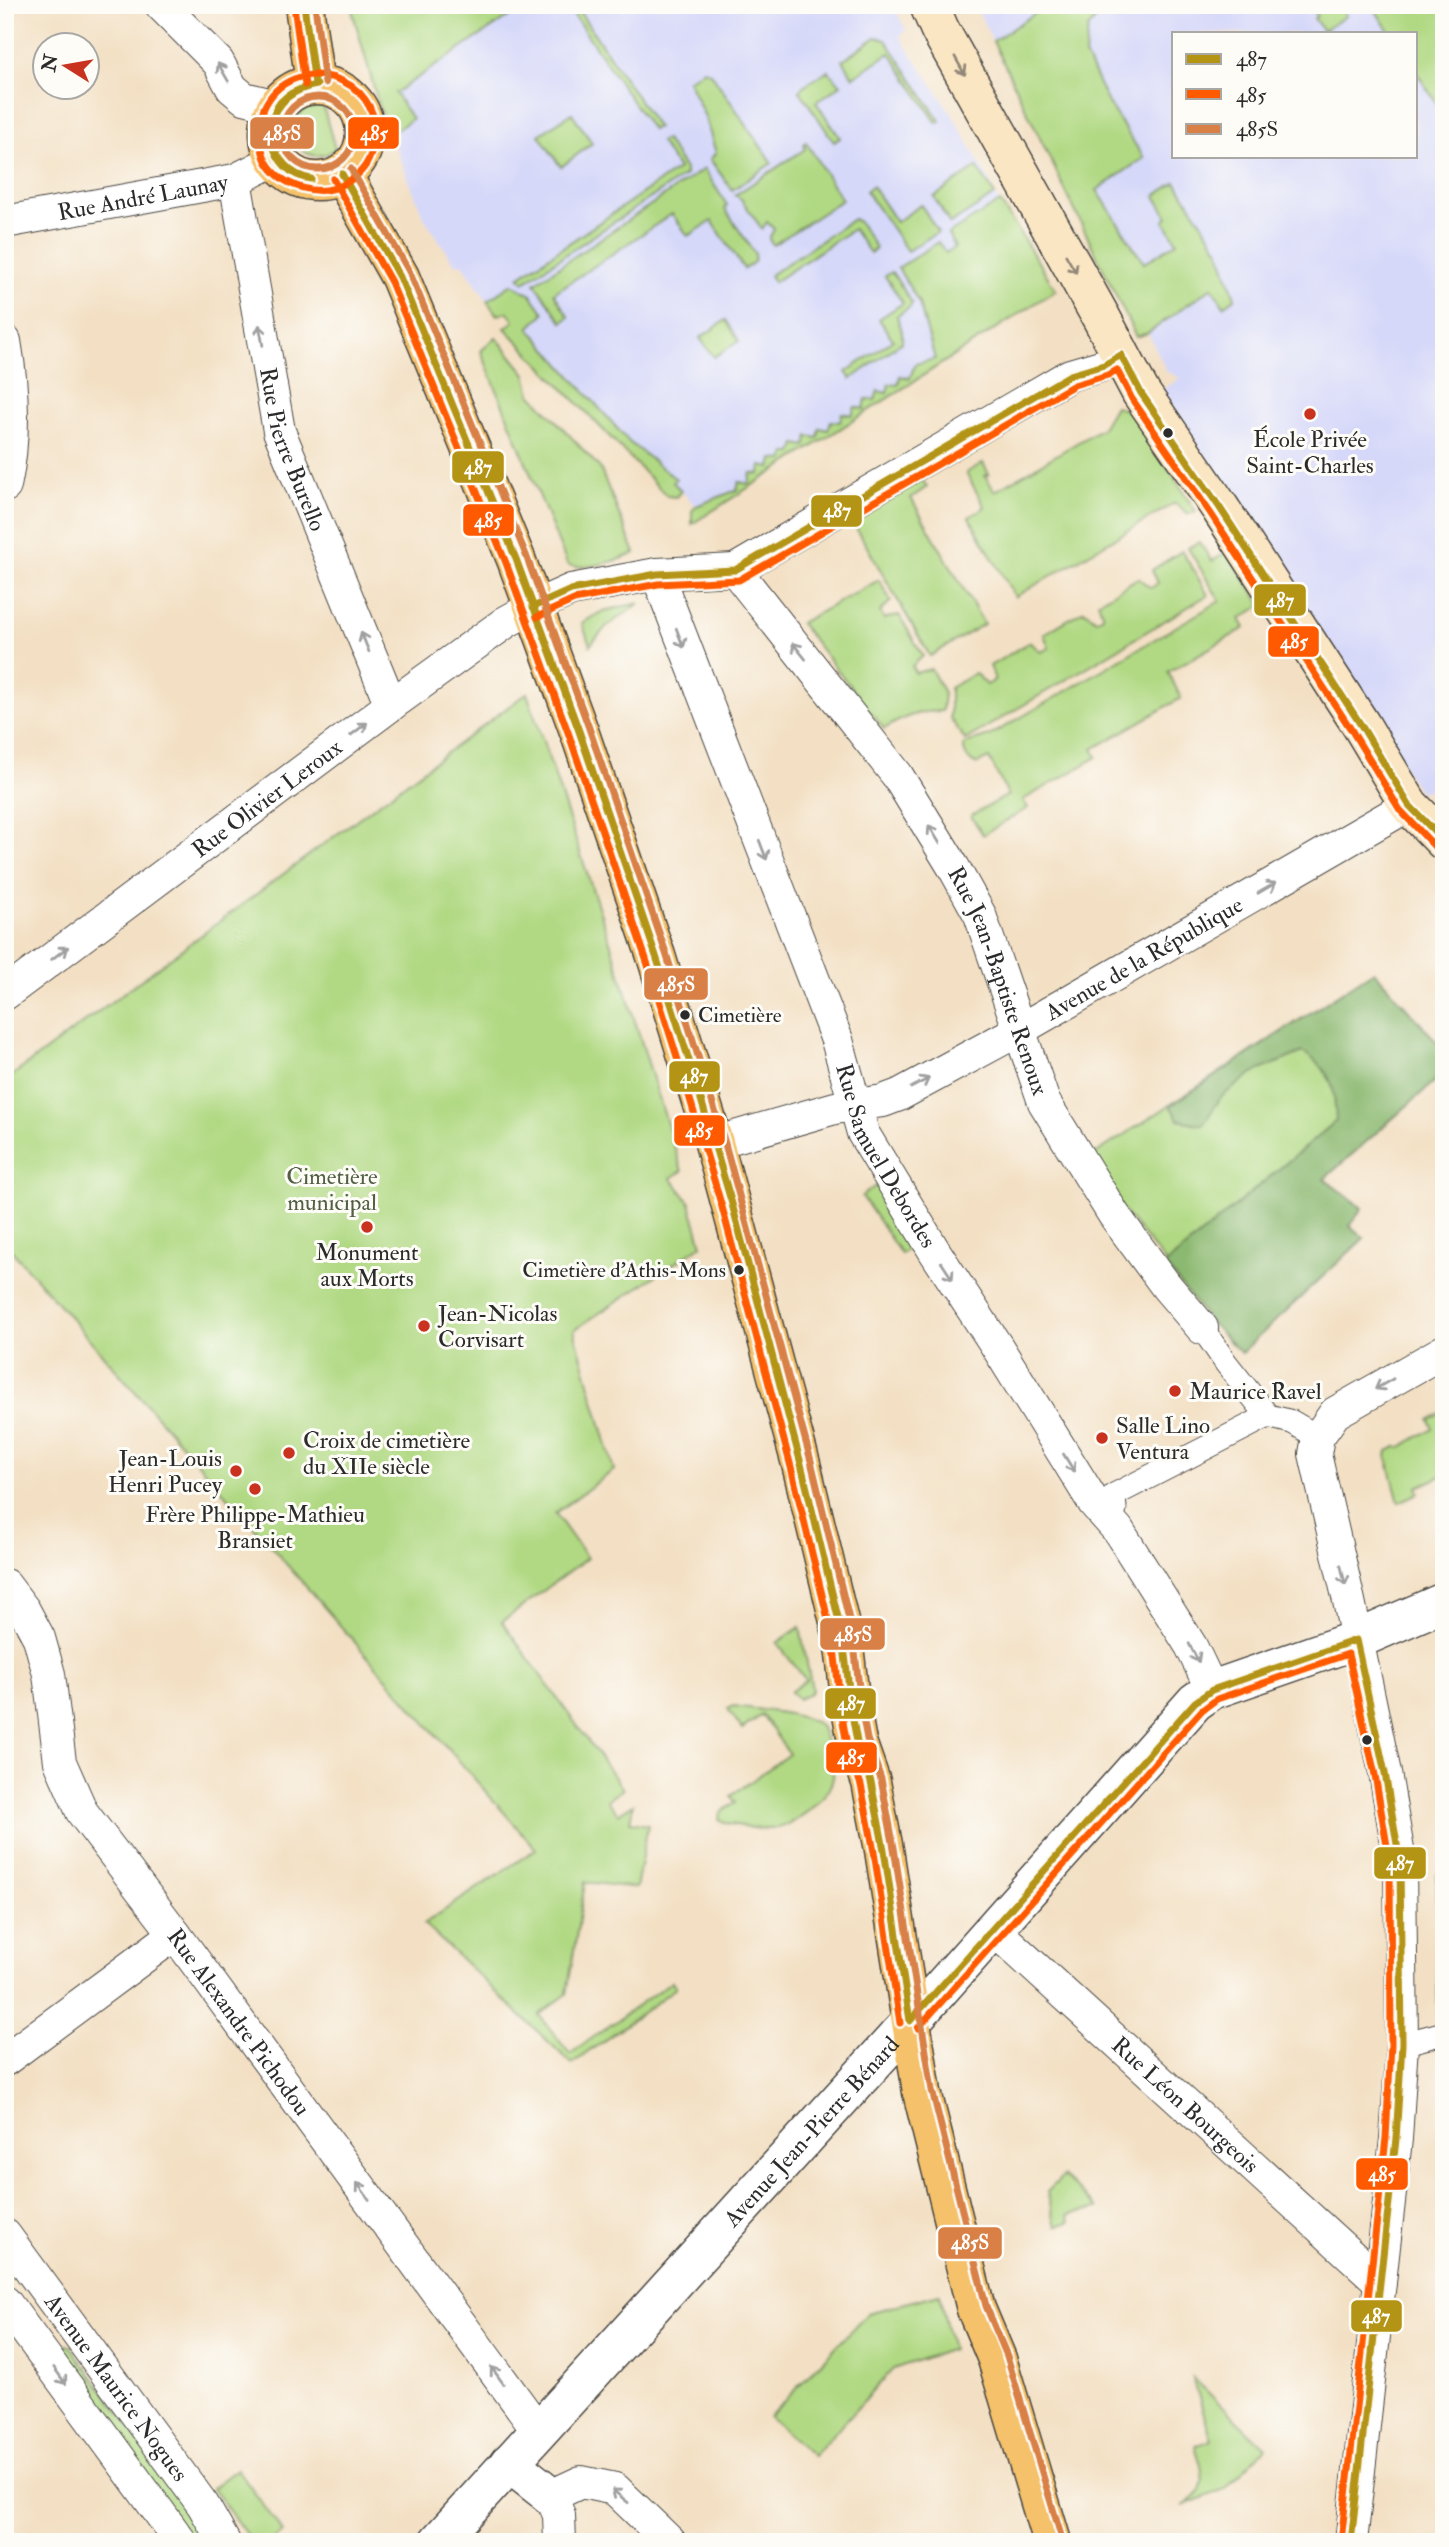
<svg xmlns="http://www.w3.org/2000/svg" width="1449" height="2547" viewBox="0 0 1449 2547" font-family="'IM FELL Double Pica',serif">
	<rect width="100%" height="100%" fill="#fdfcf7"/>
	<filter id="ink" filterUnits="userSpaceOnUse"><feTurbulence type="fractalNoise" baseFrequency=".0143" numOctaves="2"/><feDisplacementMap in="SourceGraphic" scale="14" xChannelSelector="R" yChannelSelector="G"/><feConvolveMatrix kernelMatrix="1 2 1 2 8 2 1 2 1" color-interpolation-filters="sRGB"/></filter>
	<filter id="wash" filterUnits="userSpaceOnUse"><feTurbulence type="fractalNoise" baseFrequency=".00686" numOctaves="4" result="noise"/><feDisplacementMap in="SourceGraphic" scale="28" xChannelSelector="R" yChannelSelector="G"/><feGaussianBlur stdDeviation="1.57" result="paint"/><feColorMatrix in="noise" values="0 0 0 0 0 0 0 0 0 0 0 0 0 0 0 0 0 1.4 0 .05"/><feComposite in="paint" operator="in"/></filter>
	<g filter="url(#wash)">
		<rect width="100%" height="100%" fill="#f3e0c4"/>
		<path fill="#d6d8f9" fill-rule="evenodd" d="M360,5H893L906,30L900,36L952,114L990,182L995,195L1056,290L692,524V511L696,506L681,491L676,497L667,496L505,328L514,321L508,312L497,315L462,263L455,264L424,218L379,106L352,10Z
			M975,5H1444V793L1425,790L1420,793L1162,390L1180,378L1167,372L1148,333L1136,337ZM1174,33H1416V156H1174Z"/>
		<path fill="#b1d983" stroke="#6e8257" stroke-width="2" d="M360,5H526L395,93L412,119L390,134L379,106L352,10Z
			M567,5H575L657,127L652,130Z
			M1048,5H1089L1097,18L1088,28L1085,55L1108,103L1144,158L1097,190L1144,263L1177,242L1164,221L1168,217L1155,196L1176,182L1219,250L1235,298L1224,306L1212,287L1148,333L1136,337L993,41Z
			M1310,5H1339L1346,16L1323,31L1314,18L1317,16Z
			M1372,5H1444V114L1416,72V33H1390Z
			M876,37L886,40L940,121L937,123L890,53L853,77L843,60Z
			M704,70L711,73L772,163L732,190L710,159L716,153L705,117L688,80Z
			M828,71L841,85L816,102L840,138L834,142L800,91L803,86Z
			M323,106L335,149C313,166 289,148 293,122L305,109Z
			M572,113L592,143L561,167L539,135Z
			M665,139L685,169V175L524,282L519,277L678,169L660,142Z
			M806,142L842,200L773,245L769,239L774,229L767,222L762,229L741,199L735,195L805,149L804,144Z
			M977,167L995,195L950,224L934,197Z
			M704,169L727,205L725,209L755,254L754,262L744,269L712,221L688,236L672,214L554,293L569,317L562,322L535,283Z
			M872,186L896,222L921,205L938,232L907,251L866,191Z
			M1000,202L1056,290L692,524V511L696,506L737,490L739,482L749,484L751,473L760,474L761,466L771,468L773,459L784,460L786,453H793L796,444L806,446L808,436L818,438L820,428L828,430L831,421L840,422L842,413L852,415L855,407L864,409L866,399L875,400L878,391L887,393L889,384L898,385L900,376L910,378L915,364L935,359L919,303L898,268L938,242L946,253L955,247L948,234Z
			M853,219L859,222L876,248L870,253L853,229L774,282L770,275Z
			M892,272L912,303L910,307L897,316L902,332V342L851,379L846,372L893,340L879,319L903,303L885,276Z
			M512,284L531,295L544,313L529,328L629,442L676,479L673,482L681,491L676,497L667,496L505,328L514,321L508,312L497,315L487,301Z
			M726,320L739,341L714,357L700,338Z
			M496,337L526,374L531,394L600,468L635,553C621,560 581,572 567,564L481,351Z
			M1115,406L1134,413L1196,512L1188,514L1175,503L1015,597L969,517L985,507L966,473L983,463L989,474L985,476L995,491L1102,428Z
			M921,478L927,487L911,498L984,624L930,656L851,519Z
			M1199,542L1212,561L1227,552L1262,605L1240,619L1245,628L1168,672L1181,698L1093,749L1097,757L1023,800L1028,808L983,835L971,816L1008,795L989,758L976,764C968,761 963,753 964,744L989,736L1220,601L1188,548Z
			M1182,551L1208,595L965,740L950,718V688L975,673L987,685L995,680L990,666L1030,642L1041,652L1049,648L1044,634L1084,610L1096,620L1103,616L1098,602L1138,578L1151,588L1158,583L1152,570Z
			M879,580L891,601L880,612L884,619L899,615L923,656L912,666L915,673L931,669L944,693L942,711C917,711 904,717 884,729L800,623Z
			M640,603L607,626L590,645L582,623L603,611Z
			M527,693L611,945L682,1171L671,1178L690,1203L702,1245L574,1330L614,1470L555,1513L587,1558L502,1622L623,1789L607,1800L618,1814L633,1804L630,1822L648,1825L636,1888L585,1882L567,1994L539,2015L570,2054L672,1981L676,1988L572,2064L424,1924L536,1849L5,1243V1081Z
			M1374,971L1444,1050V1073L1324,1179L1362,1208L1350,1226L1364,1238L1241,1353L1122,1210L1092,1156Z
			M877,1185L916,1243L901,1254L862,1196Z
			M1443,1412L1444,1475L1417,1487L1419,1493L1399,1502L1387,1457L1388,1451L1398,1446L1399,1448L1433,1428L1429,1420Z
			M800,1627L812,1689L810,1693L798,1699L790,1692L806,1680L777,1643Z
			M734,1706C758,1710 800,1712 820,1725C825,1738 835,1764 833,1778C828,1801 790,1829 768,1829C754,1830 738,1825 725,1823L719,1819L720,1813L735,1802L731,1796L789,1754L762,1715L742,1729L728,1709Z
			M1444,1869V2023L1438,2024L1437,1875Z
			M1063,2176L1097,2208L1068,2215L1070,2222L1056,2226L1047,2192Z
			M939,2294L952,2349L893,2369L813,2456L769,2417L868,2313Z
			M66,2345L70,2346L216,2542H189L58,2350Z
			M1193,2378L1266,2448L1225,2489L1183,2506C1211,2490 1203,2471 1195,2446L1212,2440Z
			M237,2469L283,2532L270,2542H252L212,2488Z"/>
		<path fill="#8cb971" stroke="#5c724e" stroke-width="2" d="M1374,971L1444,1050V1073L1324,1179L1362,1208L1350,1226L1364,1238L1241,1353L1209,1321L1165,1265L1336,1121C1334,1087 1334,1072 1303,1052L1253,1073L1221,1097L1203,1125L1179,1120L1170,1106Z"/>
	</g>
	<g filter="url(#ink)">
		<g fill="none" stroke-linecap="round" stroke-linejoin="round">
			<defs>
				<path id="pedestrian" d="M1202,1328L1226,1363L1268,1416L1292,1422L1318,1437
					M1115,1509L1114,1495L1268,1416
					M1402,2044L1444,2033"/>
				<g id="minor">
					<path d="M161,5L218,62L232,88L244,98L277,106"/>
					<path id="s1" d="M235,180L279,431L391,705"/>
					<path id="s2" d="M5,222L235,180L277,159"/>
					<path d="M5,341C13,387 15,440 5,486"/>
					<path id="s3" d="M735,570L897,775L954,868L980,915L1044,1102L1114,1215L1167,1287L1202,1328"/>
					<path id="s4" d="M657,574L837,1040L863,1133L935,1252L996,1345L1094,1503L1118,1530L1191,1646L1212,1690"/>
					<path id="s5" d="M5,994L391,705L506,622L533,607L571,590L657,574L735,570L1070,375L1104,365L1121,355"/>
					<path id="s6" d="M714,1143L835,1108L883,1101L899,1095L1021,1029L1409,805"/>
					<path id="s7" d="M5,1585L24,1610L39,1638L49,1674L60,1762L82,1812L175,1934L538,2430"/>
					<path id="s8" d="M992,1928L1380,2282"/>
					<path d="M5,2060L175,1934"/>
					<path id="s9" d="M5,2235L203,2505L224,2542"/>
					<path d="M5,2302L181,2542"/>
					<path d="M560,2542L559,2515L551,2496L581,2482L615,2489L670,2542"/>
					<path d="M1351,2542L1396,2139L1402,2044L1400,1862L1385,1773L1349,1601L1315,1454L1318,1437L1335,1413L1444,1351"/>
				</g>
				<g id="tertiary">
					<path d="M509,2463L551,2496"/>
					<path id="s10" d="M438,2542L934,1996L1195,1702L1212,1690L1356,1640L1444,1602"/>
				</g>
				<path id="secondary" d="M929,5L940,30L1102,319L1141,393L1220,508L1361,725L1409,805L1444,841"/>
				<path id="primary" d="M304,5L315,84
					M269 133a48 48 0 1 1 96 0a48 48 0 1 1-96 0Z
					M342,174L400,277L516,559L579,731L656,956L714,1143L801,1464L843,1638L852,1714L857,1742L871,1782L884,1850L922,2092L976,2309L997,2359L1052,2542"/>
			</defs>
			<use href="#pedestrian" stroke="#494642" stroke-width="25"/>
			<use href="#minor" stroke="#494642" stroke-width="34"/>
			<use href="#tertiary" stroke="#494642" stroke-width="41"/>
			<use href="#secondary" stroke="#494642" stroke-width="41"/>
			<use href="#primary" stroke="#494642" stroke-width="41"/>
			<use href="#pedestrian" stroke="#fff" stroke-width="23"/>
			<use href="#minor" stroke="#fff" stroke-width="32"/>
			<use href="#tertiary" stroke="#fff" stroke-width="38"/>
			<use href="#secondary" stroke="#fbe6c4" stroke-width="38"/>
			<use href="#primary" stroke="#f5c16b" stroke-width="38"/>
			<defs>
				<path id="bus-1" d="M304,5L315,84
					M271,124C275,99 293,89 317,85
					M271,124C278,101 293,89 317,85
					M270,137C277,158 288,175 311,179
					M270,137C276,159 287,176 311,179
					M342,174L400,277L516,559L579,731L656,956L694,1076L732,1204L801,1464L843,1638L852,1714L857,1742L871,1782L884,1850L910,2021
					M1121,355L1141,393L1220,508L1361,725L1409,805L1444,841
					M533,607L571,590L657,574L735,570L1070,375L1104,365L1121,355
					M910,2021L1195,1702L1212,1690L1356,1640
					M1351,2542L1396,2139L1402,2044L1400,1862L1385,1773L1356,1640"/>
				<path id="bus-2" d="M294,6L305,85
					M259,129C261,122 261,114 264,108C291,49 385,75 374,141C371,161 363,173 346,183C320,199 281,187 266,161C262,153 261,143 259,135
					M333,179L391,282L506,563L569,735L646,959L684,1079L722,1207L791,1467L833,1640L842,1716L847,1745L861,1785L874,1852L900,2023
					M537,617L574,600L658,584L739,580L1074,385L1108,375L1117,370L1132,399L1211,514L1352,731L1400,810L1436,848
					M918,2028L1202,1710L1217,1699L1348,1654L1375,1775L1390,1863L1391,2044L1386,2138L1341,2541"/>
				<path id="bus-3" d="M315,5L325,83
					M282 133a36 36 0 1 1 72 0a36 36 0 1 1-72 0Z
					M351,169L410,273L526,555L589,728L666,953L724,1140L811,1461L853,1636L862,1712L867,1739L881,1779L894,1848L932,2090L986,2306L1007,2356L1062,2539"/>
			</defs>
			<use href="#bus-1" stroke="#fdfcf7" stroke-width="12"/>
			<use href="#bus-2" stroke="#fdfcf7" stroke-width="12"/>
			<use href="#bus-3" stroke="#fdfcf7" stroke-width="12"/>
			<use href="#bus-1" stroke="#b49414" stroke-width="7"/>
			<use href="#bus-2" stroke="#ff5a00" stroke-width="7"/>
			<use href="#bus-3" stroke="#d88045" stroke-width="7"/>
		</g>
		<defs><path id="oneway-shaft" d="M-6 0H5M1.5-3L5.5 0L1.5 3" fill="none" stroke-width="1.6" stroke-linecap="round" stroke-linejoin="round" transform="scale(1.75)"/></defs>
		<g stroke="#938878">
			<use href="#oneway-shaft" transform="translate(960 66) rotate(61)"/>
			<use href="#oneway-shaft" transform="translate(1071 264) rotate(60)"/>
		</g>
		<g stroke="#a0a0a0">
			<use href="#oneway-shaft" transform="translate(223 72) rotate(-120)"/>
			<use href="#oneway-shaft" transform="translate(261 335) rotate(-100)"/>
			<use href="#oneway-shaft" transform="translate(680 638) rotate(69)"/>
			<use href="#oneway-shaft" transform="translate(365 642) rotate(-112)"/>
			<use href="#oneway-shaft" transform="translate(799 651) rotate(-129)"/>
			<use href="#oneway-shaft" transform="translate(359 729) rotate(-37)"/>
			<use href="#oneway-shaft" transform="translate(934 834) rotate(-122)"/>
			<use href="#oneway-shaft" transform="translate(763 850) rotate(69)"/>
			<use href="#oneway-shaft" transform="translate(1267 888) rotate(-30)"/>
			<use href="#oneway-shaft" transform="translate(60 953) rotate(-37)"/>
			<use href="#oneway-shaft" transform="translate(920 1083) rotate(-28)"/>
			<use href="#oneway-shaft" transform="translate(947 1271) rotate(57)"/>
			<use href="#oneway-shaft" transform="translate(1384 1384) rotate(150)"/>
			<use href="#oneway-shaft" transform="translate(1069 1463) rotate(58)"/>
			<use href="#oneway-shaft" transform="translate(1343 1575) rotate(77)"/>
			<use href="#oneway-shaft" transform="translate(1194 1653) rotate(62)"/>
			<use href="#oneway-shaft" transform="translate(363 2191) rotate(-126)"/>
			<use href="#oneway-shaft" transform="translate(497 2375) rotate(-126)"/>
			<use href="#oneway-shaft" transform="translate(60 2376) rotate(54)"/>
			<use href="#oneway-shaft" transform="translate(620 2496) rotate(-141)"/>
		</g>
	</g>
	<g fill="#c8321e" stroke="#fdfcf7" stroke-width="2.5">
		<circle cx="1310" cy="414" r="7"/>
		<circle cx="367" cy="1227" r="7"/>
		<circle cx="424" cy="1326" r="7"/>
		<circle cx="1175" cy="1391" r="7"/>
		<circle cx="1102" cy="1438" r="7"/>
		<circle cx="289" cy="1453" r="7"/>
		<circle cx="236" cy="1471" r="7"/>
		<circle cx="255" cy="1489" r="7"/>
	</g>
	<g fill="#2b2b2b" stroke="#fdfcf7" stroke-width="2.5">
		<circle cx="1168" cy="433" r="6"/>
		<circle cx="685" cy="1015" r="6"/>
		<circle cx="739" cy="1270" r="6"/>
		<circle cx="1367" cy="1740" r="6"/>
	</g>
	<g text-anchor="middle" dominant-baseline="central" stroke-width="6" stroke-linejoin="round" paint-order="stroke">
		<g font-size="21" fill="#2b2b2b" stroke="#fdfcf7" text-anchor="start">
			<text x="698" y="1015">Cimetière</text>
			<text x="726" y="1270" text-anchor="end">Cimetière d'Athis-Mons</text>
		</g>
		<g font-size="23" fill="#2b2b2b" stroke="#fdfcf7">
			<text stroke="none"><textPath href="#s2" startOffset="140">Rue André Launay</textPath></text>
			<text stroke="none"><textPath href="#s1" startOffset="276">Rue Pierre Burello</textPath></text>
			<text stroke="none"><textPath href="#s5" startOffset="327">Rue Olivier Leroux</textPath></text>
			<text stroke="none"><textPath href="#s6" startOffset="472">Avenue de la République</textPath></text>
			<text stroke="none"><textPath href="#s3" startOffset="492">Rue Jean-Baptiste Renoux</textPath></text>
			<text stroke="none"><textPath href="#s4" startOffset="626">Rue Samuel Debordes</textPath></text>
			<text stroke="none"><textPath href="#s7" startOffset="506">Rue Alexandre Pichodou</textPath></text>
			<text stroke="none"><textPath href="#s8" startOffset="262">Rue Léon Bourgeois</textPath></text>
			<text stroke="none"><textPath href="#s10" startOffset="555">Avenue Jean-Pierre Bénard</textPath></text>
			<text stroke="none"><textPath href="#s9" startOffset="189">Avenue Maurice Nogues</textPath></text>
		</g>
		<g font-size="23" fill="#2b2b2b" stroke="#fdfcf7" text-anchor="start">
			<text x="1310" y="439" text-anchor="middle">École Privée<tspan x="1310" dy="26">Saint-Charles</tspan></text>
			<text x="367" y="1252" text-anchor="middle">Monument<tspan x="367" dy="26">aux Morts</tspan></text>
			<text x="438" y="1313">Jean-Nicolas<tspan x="438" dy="26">Corvisart</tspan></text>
			<text x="1189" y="1391">Maurice Ravel</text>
			<text x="1116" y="1425">Salle Lino<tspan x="1116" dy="26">Ventura</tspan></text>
			<text x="303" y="1440">Croix de cimetière<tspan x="303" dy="26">du XIIe siècle</tspan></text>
			<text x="222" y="1458" text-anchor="end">Jean-Louis<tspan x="222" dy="26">Henri Pucey</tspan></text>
			<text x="255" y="1514" text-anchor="middle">Frère Philippe-Mathieu<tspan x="255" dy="26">Bransiet</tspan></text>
		</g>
		<g font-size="23" fill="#535f45" stroke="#fdfcf7">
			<text x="332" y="1176">Cimetière<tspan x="332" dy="26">municipal</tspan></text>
		</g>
	</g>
	<g stroke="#fdfcf7" stroke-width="2.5">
		<rect x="249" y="116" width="66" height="34" rx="7" fill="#d88045"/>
		<rect x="347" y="116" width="53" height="34" rx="7" fill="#ff5a00"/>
		<rect x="451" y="450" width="54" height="34" rx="7" fill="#b49414"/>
		<rect x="810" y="494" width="53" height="34" rx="7" fill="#b49414"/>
		<rect x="462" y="503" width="53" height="34" rx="7" fill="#ff5a00"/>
		<rect x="1253" y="583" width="54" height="34" rx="7" fill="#b49414"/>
		<rect x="1267" y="625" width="53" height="33" rx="7" fill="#ff5a00"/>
		<rect x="643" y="967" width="66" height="34" rx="7" fill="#d88045"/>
		<rect x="668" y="1060" width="53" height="33" rx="7" fill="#b49414"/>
		<rect x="673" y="1114" width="53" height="33" rx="7" fill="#ff5a00"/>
		<rect x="819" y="1617" width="67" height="34" rx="7" fill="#d88045"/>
		<rect x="824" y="1687" width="53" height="33" rx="7" fill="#b49414"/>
		<rect x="825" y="1741" width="53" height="33" rx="7" fill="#ff5a00"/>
		<rect x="1373" y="1846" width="54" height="34" rx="7" fill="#b49414"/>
		<rect x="1355" y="2157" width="54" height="34" rx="7" fill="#ff5a00"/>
		<rect x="937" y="2226" width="66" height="34" rx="7" fill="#d88045"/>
		<rect x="1350" y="2299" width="53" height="34" rx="7" fill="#b49414"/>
	</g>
	<g font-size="19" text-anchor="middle" font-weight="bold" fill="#fff">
		<text x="282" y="140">485S</text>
		<text x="374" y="140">485</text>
		<text x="478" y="474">487</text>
		<text x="837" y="517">487</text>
		<text x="488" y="527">485</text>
		<text x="1280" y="607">487</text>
		<text x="1294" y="648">485</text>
		<text x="676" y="991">485S</text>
		<text x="694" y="1083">487</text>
		<text x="699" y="1137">485</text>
		<text x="853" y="1641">485S</text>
		<text x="851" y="1710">487</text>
		<text x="851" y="1764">485</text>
		<text x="1400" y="1870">487</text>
		<text x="1382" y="2181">485</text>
		<text x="970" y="2249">485S</text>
		<text x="1376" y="2323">487</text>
	</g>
	<rect width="1449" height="2547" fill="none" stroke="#fdfcf7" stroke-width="28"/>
	<rect x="1172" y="32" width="245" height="126" fill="#fdfcf7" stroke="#a9a8a5" stroke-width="2"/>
	<rect x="1186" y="54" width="35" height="10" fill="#b49414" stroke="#a9a8a5" stroke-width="2"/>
	<text x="1236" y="66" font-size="21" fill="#2b2b2b">487</text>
	<rect x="1186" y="89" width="35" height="10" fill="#ff5a00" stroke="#a9a8a5" stroke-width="2"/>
	<text x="1236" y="102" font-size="21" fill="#2b2b2b">485</text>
	<rect x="1186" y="124" width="35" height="10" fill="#d88045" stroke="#a9a8a5" stroke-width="2"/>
	<text x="1236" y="136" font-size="21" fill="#2b2b2b">485S</text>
	<g transform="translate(66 66) rotate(281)"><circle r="33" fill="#fdfcf7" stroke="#a9a8a5" stroke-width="2"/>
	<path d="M0-5L12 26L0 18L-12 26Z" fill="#c8321e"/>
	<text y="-10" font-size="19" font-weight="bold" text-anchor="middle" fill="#2b2b2b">N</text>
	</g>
</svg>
